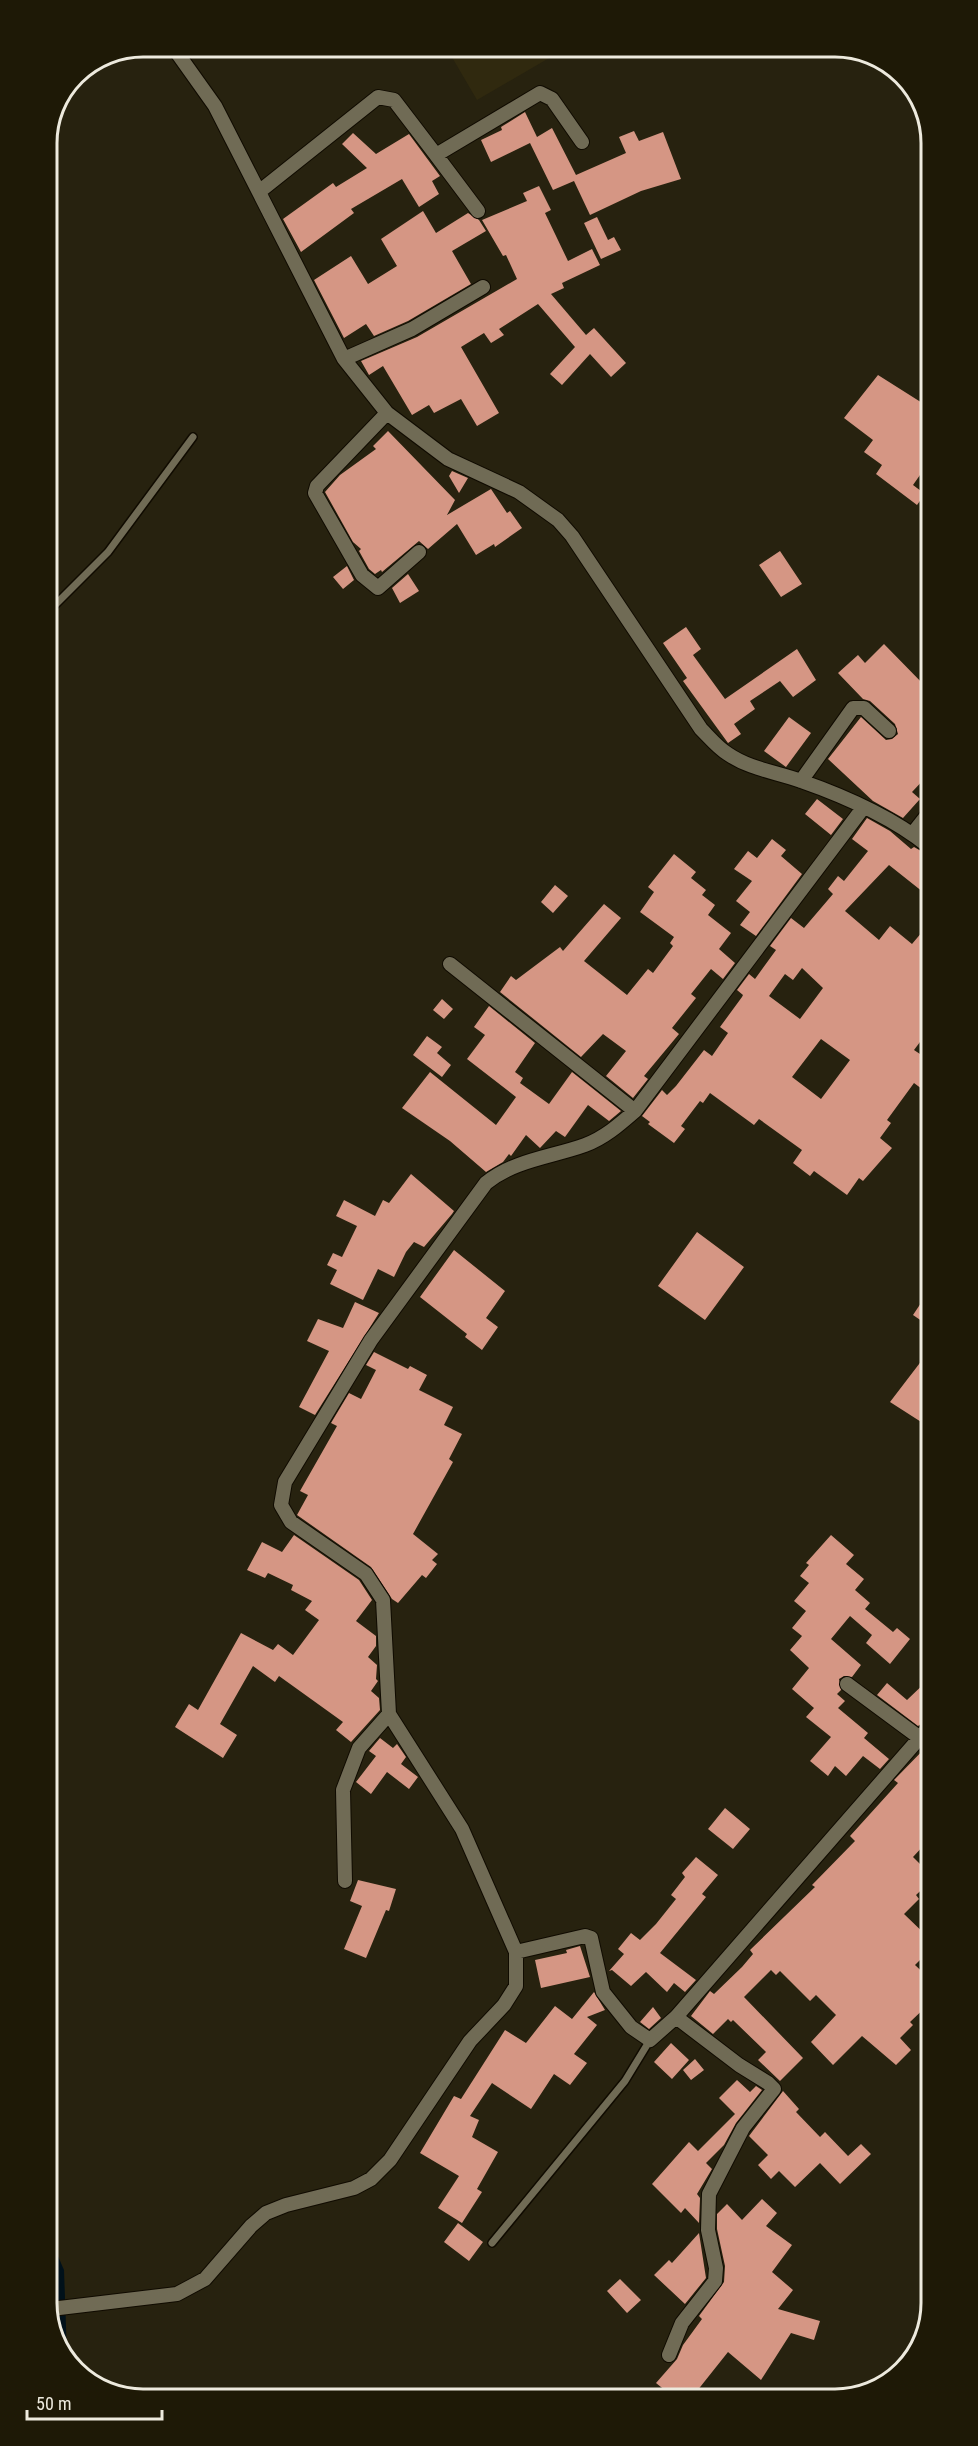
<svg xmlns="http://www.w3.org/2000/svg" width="978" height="2446" viewBox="0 0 978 2446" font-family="'Roboto Condensed',sans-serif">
	<rect width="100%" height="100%" fill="#27220f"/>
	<path fill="#30290f" d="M446,47H568L477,100Z"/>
	<path fill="#01111a" d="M51,2240L64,2270L67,2355L52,2333Z"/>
	<path fill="#d59684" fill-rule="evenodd" d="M525,112L537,137L552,128L576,175L626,153L619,137L634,131L639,141L663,132L681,179L641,191L590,215L574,181L553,190L530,143L491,162L481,140L502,130L501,127Z
		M353,133L376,154L409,134L440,176L432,181L439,194L419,207L402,179L351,209L354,213L301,252L283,219L333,183L336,187L367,168L342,144Z
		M539,186L551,210L545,213L568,261L592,249L600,265L562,283L564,288L551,294L586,335L594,328L626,363L611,377L590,354L562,385L550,374L575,347L538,304L499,329L504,335L491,343L484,333L461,347L499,413L477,426L461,399L434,413L429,405L412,415L383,366L369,375L361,361L417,337L517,279L506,255L503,256L482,220L527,201L523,193Z
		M423,211L436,233L468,213L479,220L486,231L452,251L471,284L408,321L374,336L366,324L344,338L314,280L351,256L368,284L397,266L381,239Z
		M597,217L608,240L614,237L621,250L601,259L584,223Z
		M878,375L927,406V465L913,485L925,494L917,505L876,474L882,465L864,452L873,440L844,418Z
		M388,431L455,500L447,515L491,489L507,513L510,511L522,528L495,547L494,544L476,555L457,524L428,549L419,541L382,572L381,570L375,574L369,569L359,551L361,549L353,542L325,492L340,475L376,449L373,446Z
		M452,471L468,478L459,493L449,476Z
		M780,551L802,584L781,597L759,565Z
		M347,566L354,580L343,589L333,577Z
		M408,574L419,591L400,603L392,588Z
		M686,627L701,649L693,655L725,699L797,649L816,680L793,697L780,681L750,701L755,709L734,724L741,734L728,743L683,681L687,678L663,643Z
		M884,644L928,689V775L912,792L920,799L903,818L873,801L828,759L861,717L886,740L892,739L898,734L895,724L870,701L863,699L838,673L858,655L865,663Z
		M789,717L811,733L786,767L764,751Z
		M817,799L843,819L831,835L805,814Z
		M867,818L890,831L911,849L914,847L928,855V896L889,865L845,911L879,940L890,926L912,944L928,925L929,1030L914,1050L929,1060V1080L922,1089L914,1083L887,1120L891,1123L880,1138L892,1148L863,1181L859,1178L847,1195L814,1171L810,1176L793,1163L802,1150L759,1119L754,1125L710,1093L703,1103L700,1101L681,1126L685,1129L674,1143L648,1124L650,1122L642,1116L662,1090L667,1095L676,1086L704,1050L712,1056L728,1033L720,1027L742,997L743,995L737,990L749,974L755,979L776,950L770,946L791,918L804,928L833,894L828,889L838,876L844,881L868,851L852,839ZM802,968L823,988L800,1019L769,996L785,974L793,980ZM821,1039L850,1060L821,1099L792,1077Z
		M772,839L786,850L781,856L802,874L756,936L740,925L750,912L736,901L752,881L734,869L748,851L757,858Z
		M674,854L696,872L691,878L706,890L702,895L715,905L708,915L731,933L719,949L735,963L723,979L711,969L691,994L696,998L672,1028L679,1034L644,1076L648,1079L633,1098L606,1076L626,1051L603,1034L581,1057L500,992L511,976L516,980L560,947L563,951L604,904L621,918L584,961L627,995L648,969L653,973L673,946L670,943L674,937L640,912L654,892L648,887Z
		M555,885L568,896L553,913L541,902Z
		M442,999L453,1009L444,1019L433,1010Z
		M489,1006L535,1043L515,1072L523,1078L520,1083L549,1104L572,1072L621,1111L609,1121L588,1105L565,1137L556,1131L540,1148L526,1135L511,1156L509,1154L503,1162L486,1172L450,1141L402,1108L430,1072L496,1125L516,1097L467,1059L485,1035L474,1027Z
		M427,1036L442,1047L437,1053L451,1065L442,1077L413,1055Z
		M411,1174L454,1211L452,1214L424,1247L414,1242L406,1252L394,1277L378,1269L363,1300L330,1284L337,1270L327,1265L333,1253L342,1257L357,1226L336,1216L344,1200L375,1216L383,1200L389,1203Z
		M697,1232L744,1267L705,1320L658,1286Z
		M454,1250L505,1291L486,1318L498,1327L482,1350L465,1337L467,1334L420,1297Z
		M929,1291V1326L913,1315Z
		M355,1302L379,1313L315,1415L299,1407L329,1351L307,1341L318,1319L343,1328Z
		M929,1351V1427L890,1402Z
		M374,1352L408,1369L410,1366L427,1375L419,1390L453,1407L444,1425L462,1434L449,1459L453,1462L413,1534L438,1554L432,1560L437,1564L426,1578L422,1575L398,1603L392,1599L371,1567L297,1515L308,1495L300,1491L337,1426L331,1423L349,1393L361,1399L376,1370L366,1365Z
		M294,1535L359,1580L372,1600L356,1621L376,1636V1646L368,1657L377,1665L376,1679L378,1681L371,1691L379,1698L380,1710L351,1742L336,1730L343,1722L279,1676L275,1682L253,1666L220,1724L237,1735L223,1758L175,1727L189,1704L198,1710L241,1633L273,1650L278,1644L293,1655L319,1620L305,1610L312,1601L291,1590L293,1585L268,1573L265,1578L247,1570L262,1542L282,1552Z
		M831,1535L854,1555L846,1564L864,1579L855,1590L870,1603L865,1609L893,1632L897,1628L910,1639L890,1664L866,1643L872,1635L850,1616L831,1639L861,1665L852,1677L844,1676L839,1679L841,1690L837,1694L845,1701L838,1708L868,1733L864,1738L889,1759L880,1769L863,1756L846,1776L835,1766L828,1776L810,1761L831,1737L806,1717L814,1708L792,1689L809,1668L790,1650L802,1636L792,1628L806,1611L794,1601L809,1583L800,1576L809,1565L806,1563Z
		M930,1678V1717L918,1726L877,1695L887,1683L907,1700Z
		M380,1738L393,1748L397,1744L406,1757L401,1764L418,1777L409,1789L387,1772L371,1794L356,1782L376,1756L369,1751Z
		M930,1743V1832L922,1841L925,1844L913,1857L931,1875V1881L916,1895L919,1899L904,1914L931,1940V1949L915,1965L931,1980V2002L910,2022L913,2025L900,2038L911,2050L896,2065L862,2036L833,2065L811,2042L836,2015L816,1995L810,2001L780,1971L776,1975L771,1970L744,1997L803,2058L780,2081L758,2060L766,2052L733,2020L731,2022L728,2019L713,2034L691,2016L710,1991L714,1994L742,1967L753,1954L750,1950L815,1887L812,1885L855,1841L850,1836L889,1793L898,1783L894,1780Z
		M725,1808L750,1829L733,1849L708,1829Z
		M696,1857L718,1875L702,1894L706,1897L660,1953L696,1980L685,1992L674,1983L667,1992L646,1972L631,1986L612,1970L609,1971L624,1954L618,1949L631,1933L640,1940L656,1924L676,1899L671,1895L685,1877L682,1873Z
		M358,1880L396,1889L389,1911L386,1910L366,1958L344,1949L362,1906L350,1901Z
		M580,1946L590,1977L541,1988L535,1960L567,1953L566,1950Z
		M594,1992L605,2010L587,2017L597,2025L574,2054L587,2063L570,2085L554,2074L531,2109L492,2083L470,2116L479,2120L472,2137L498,2152L477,2189L482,2192L462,2223L438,2208L459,2176L420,2153L454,2096L461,2099L505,2030L526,2043L555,2006L572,2019Z
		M653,2007L661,2018L649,2029L640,2022Z
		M671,2043L689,2060L672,2079L654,2062Z
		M695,2059L704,2070L691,2080L683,2070Z
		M737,2080L750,2092L756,2086L762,2090L736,2123L724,2145L706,2163L712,2169L697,2194L700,2198L699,2223L685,2208L681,2213L652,2184L689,2142L698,2151L735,2114L719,2098Z
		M783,2091L799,2109L796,2112L820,2137L825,2132L848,2156L861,2144L871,2154L840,2184L820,2163L795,2187L779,2171L771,2179L758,2165L768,2155L749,2136Z
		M762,2199L777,2213L766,2226L792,2245L772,2272L793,2290L778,2309L820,2321L814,2340L791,2333L761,2380L728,2352L693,2396H672L656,2383L677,2359L683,2345L702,2319L699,2316L724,2282L725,2266L717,2229V2214L727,2204L742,2220Z
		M458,2223L483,2242L469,2261L444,2242Z
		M699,2233L706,2278L685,2304L654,2275L669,2260L672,2263Z
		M620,2279L641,2300L627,2313L607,2291Z"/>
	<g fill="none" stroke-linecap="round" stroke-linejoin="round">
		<defs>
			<path id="lane" d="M48,612L108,552L193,437
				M492,2243L625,2081L650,2040"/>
			<path id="street" d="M173,47L215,106L344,359L387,413L448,459L519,492L558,520L572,536L701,729C709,737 718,748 728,754C750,769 776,772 801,781C844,796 893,818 928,846
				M436,155L478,211
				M260,191L378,97L394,100L436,155L540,93L552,99L582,142
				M344,359L412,329L483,287
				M387,413L317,486L315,493L362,575L378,588L419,552
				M801,781L853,708H864L889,731
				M913,833L928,814
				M450,964L635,1111
				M847,1684L920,1738
				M345,1881L343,1790L359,1748L389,1714
				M516,1952L585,1936L591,1938L603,1992L631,2027L650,2040L676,2017L930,1726
				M51,2309L177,2294L205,2279L251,2226L266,2213L286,2205L354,2188L371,2179L390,2160L470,2041L504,2005L516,1986V1952L462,1829L389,1714L383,1600L366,1574L291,1522L281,1505L285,1482L371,1340L486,1183C514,1160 552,1157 585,1145C604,1138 619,1125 635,1111L863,808
				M669,2355L682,2323L715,2281L716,2268L708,2230L709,2194L743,2128L774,2089L768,2083L739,2065L676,2017"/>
		</defs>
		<use href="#lane" stroke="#100b00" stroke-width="10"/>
		<use href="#street" stroke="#100b00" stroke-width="16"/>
		<use href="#lane" stroke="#706b55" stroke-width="7"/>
		<use href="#street" stroke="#706b55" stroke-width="14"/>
	</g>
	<path d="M0 0H978V2446H0ZM143 57H835A86 86 0 0 1 921 143V2303A86 86 0 0 1 835 2389H143A86 86 0 0 1 57 2303V143A86 86 0 0 1 143 57Z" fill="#1e1906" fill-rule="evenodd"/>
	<path fill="none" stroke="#edeade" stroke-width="3" d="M143 57H835A86 86 0 0 1 921 143V2303A86 86 0 0 1 835 2389H143A86 86 0 0 1 57 2303V143A86 86 0 0 1 143 57Z"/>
	<path d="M27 2410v9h135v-9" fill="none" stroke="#edeade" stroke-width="3"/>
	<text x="36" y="2410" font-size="18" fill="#edeade" stroke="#1e1906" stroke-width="4.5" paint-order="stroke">50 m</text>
</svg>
